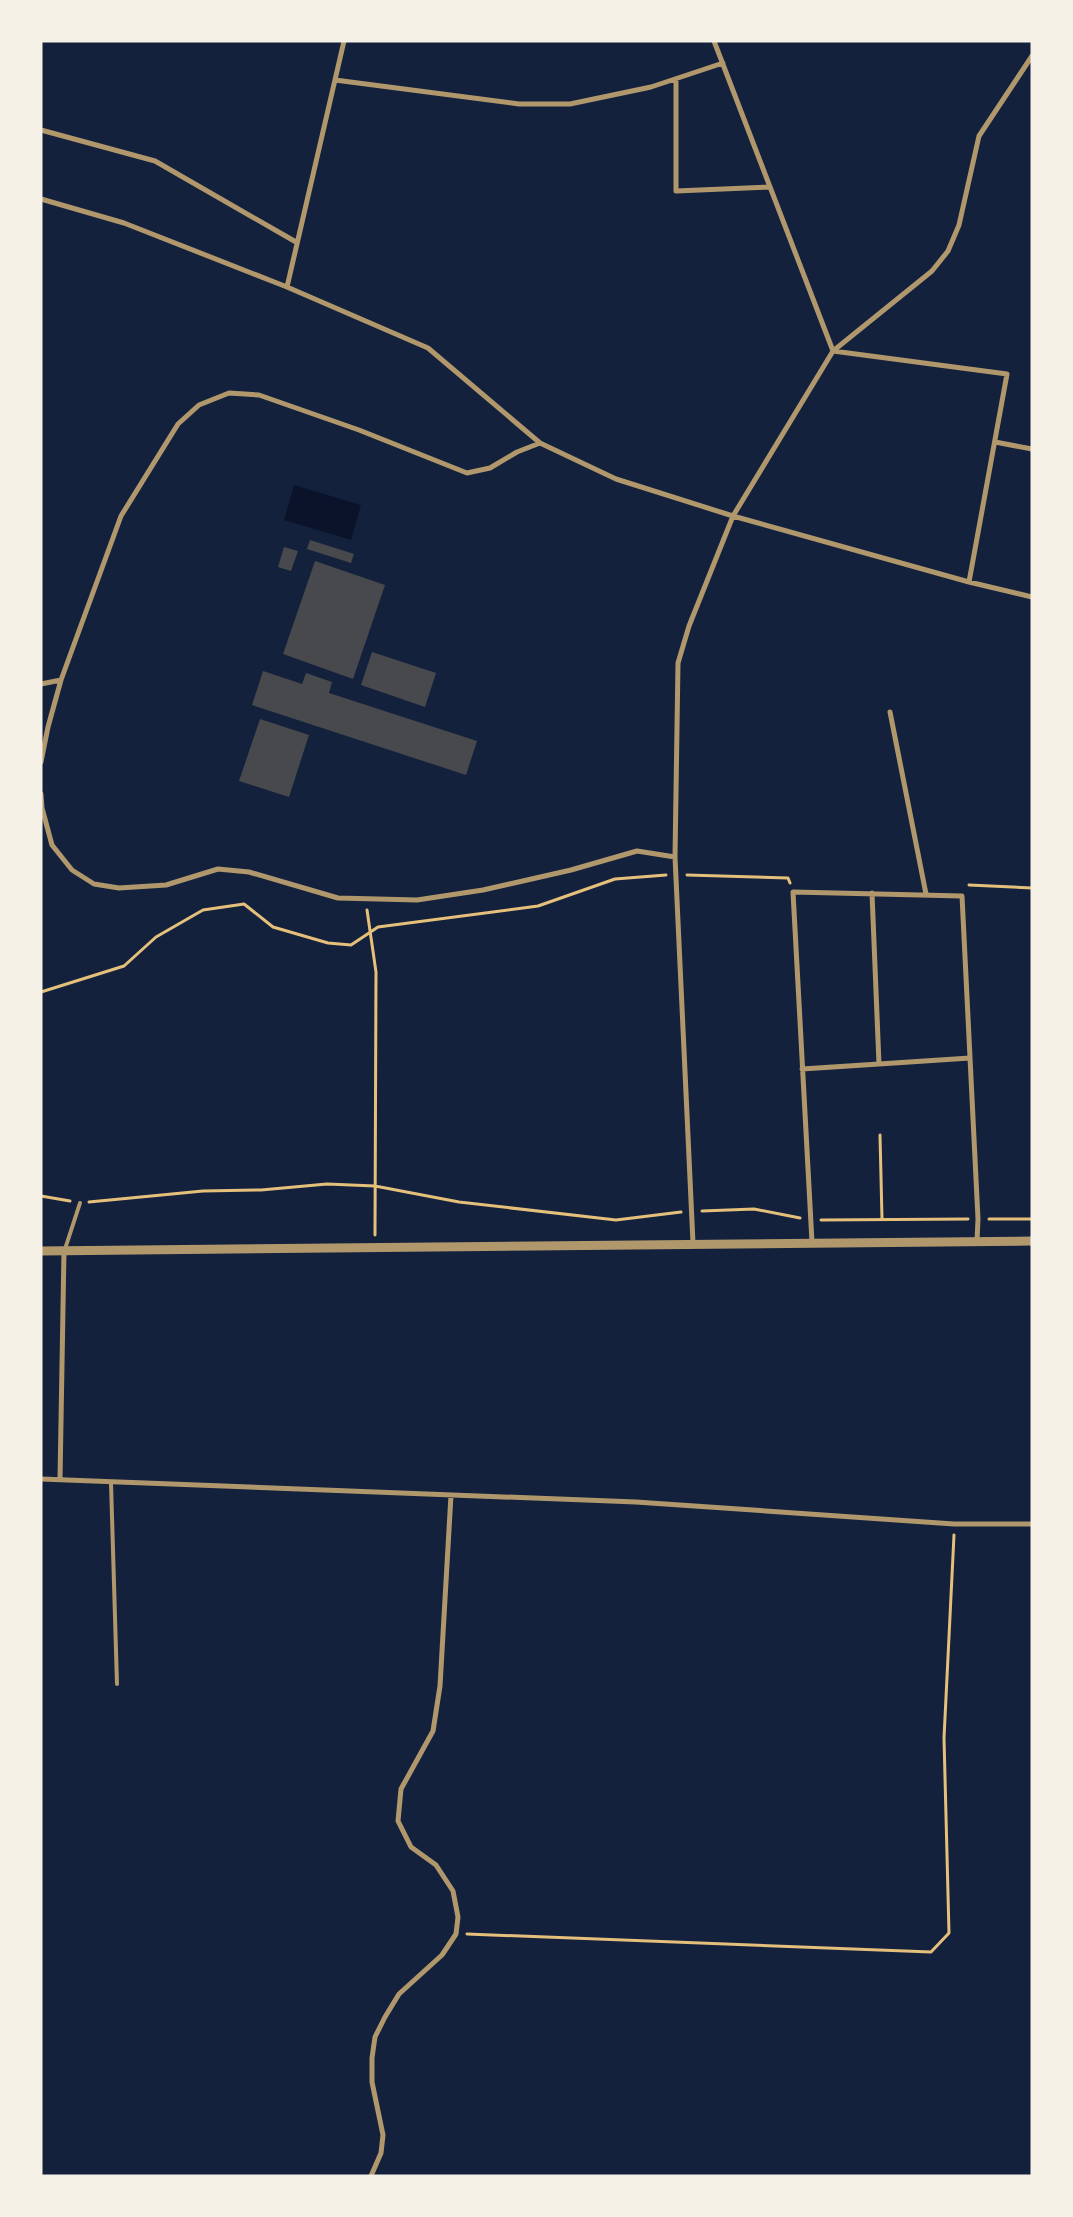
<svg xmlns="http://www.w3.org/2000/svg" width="1073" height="2217" viewBox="0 0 1073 2217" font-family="Poppins,sans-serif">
	<rect width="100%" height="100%" fill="#14213d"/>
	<path fill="#0b132b" d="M294,485L361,505L351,540L284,520Z"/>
	<path fill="#48494c" d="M310,540L354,554L351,563L307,549Z
		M284,547L298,551L291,571L278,567Z
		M315,561L385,585L353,679L283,654Z
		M372,652L436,673L425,707L361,685Z
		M263,671L302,684L306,673L332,682L329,693L477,741L466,775L252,705Z
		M260,719L309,735L289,797L239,781Z"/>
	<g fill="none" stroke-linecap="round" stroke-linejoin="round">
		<path stroke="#e5c07b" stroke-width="3" d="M687,875L788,878L790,883
			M969,885L1032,888
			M367,910L376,972L375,1235
			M41,992L124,966L156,937L203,910L244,904L273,927L328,943L351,945L378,927L538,906L615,879L666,875
			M880,1135L882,1219
			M41,1196L70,1201
			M89,1202L203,1191L261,1190L327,1184L375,1186L459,1202L616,1220L681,1212
			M702,1211L754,1209L800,1218
			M989,1219H1032
			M821,1220L968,1219
			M467,1934L931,1952L949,1933L944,1738L954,1535"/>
		<path stroke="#b1986c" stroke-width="4" d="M65,1249L80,1203
			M111,1483L117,1684"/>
		<path stroke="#b1986c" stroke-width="5" d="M714,41L833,351
			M676,79V191L770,187
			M335,80L519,104H570L651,87L723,63
			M41,130L155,161L296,242
			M41,199L124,223L287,287L428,348L540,443L616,479L733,516L969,582L1032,597
			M287,287L344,41
			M833,351L1007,374L969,582
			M995,442L1032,449
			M41,684L61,680
			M890,712L926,894
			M41,762L48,727L61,680L121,516L178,424L199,405L229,393L259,395L359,430L467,473L490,468L517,452L540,443
			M41,794L42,808L52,845L72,870L94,884L119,888L166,885L218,869L249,872L338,898L417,900L483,890L571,870L637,851L675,857
			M879,1064L970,1058
			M802,1069L879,1064L872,893
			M812,1242L793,892L962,896L978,1219L977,1241
			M693,1243L675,857L678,663L689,626L733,516L833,351L932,271L948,251L959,225L979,136L1032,56
			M41,1479L636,1502L954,1524H1032
			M60,1479L64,1251
			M371,2176L381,2153L383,2135L372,2082V2058L375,2037L385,2017L399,1994L442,1955L456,1934L458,1917L453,1891L436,1865L411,1847L398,1821L401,1789L433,1731L440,1686L451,1495"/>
		<path stroke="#b1986c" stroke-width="9" d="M41,1251L1032,1241"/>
	</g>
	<rect width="1073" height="2217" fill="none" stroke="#f6f1e7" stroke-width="85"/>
</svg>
